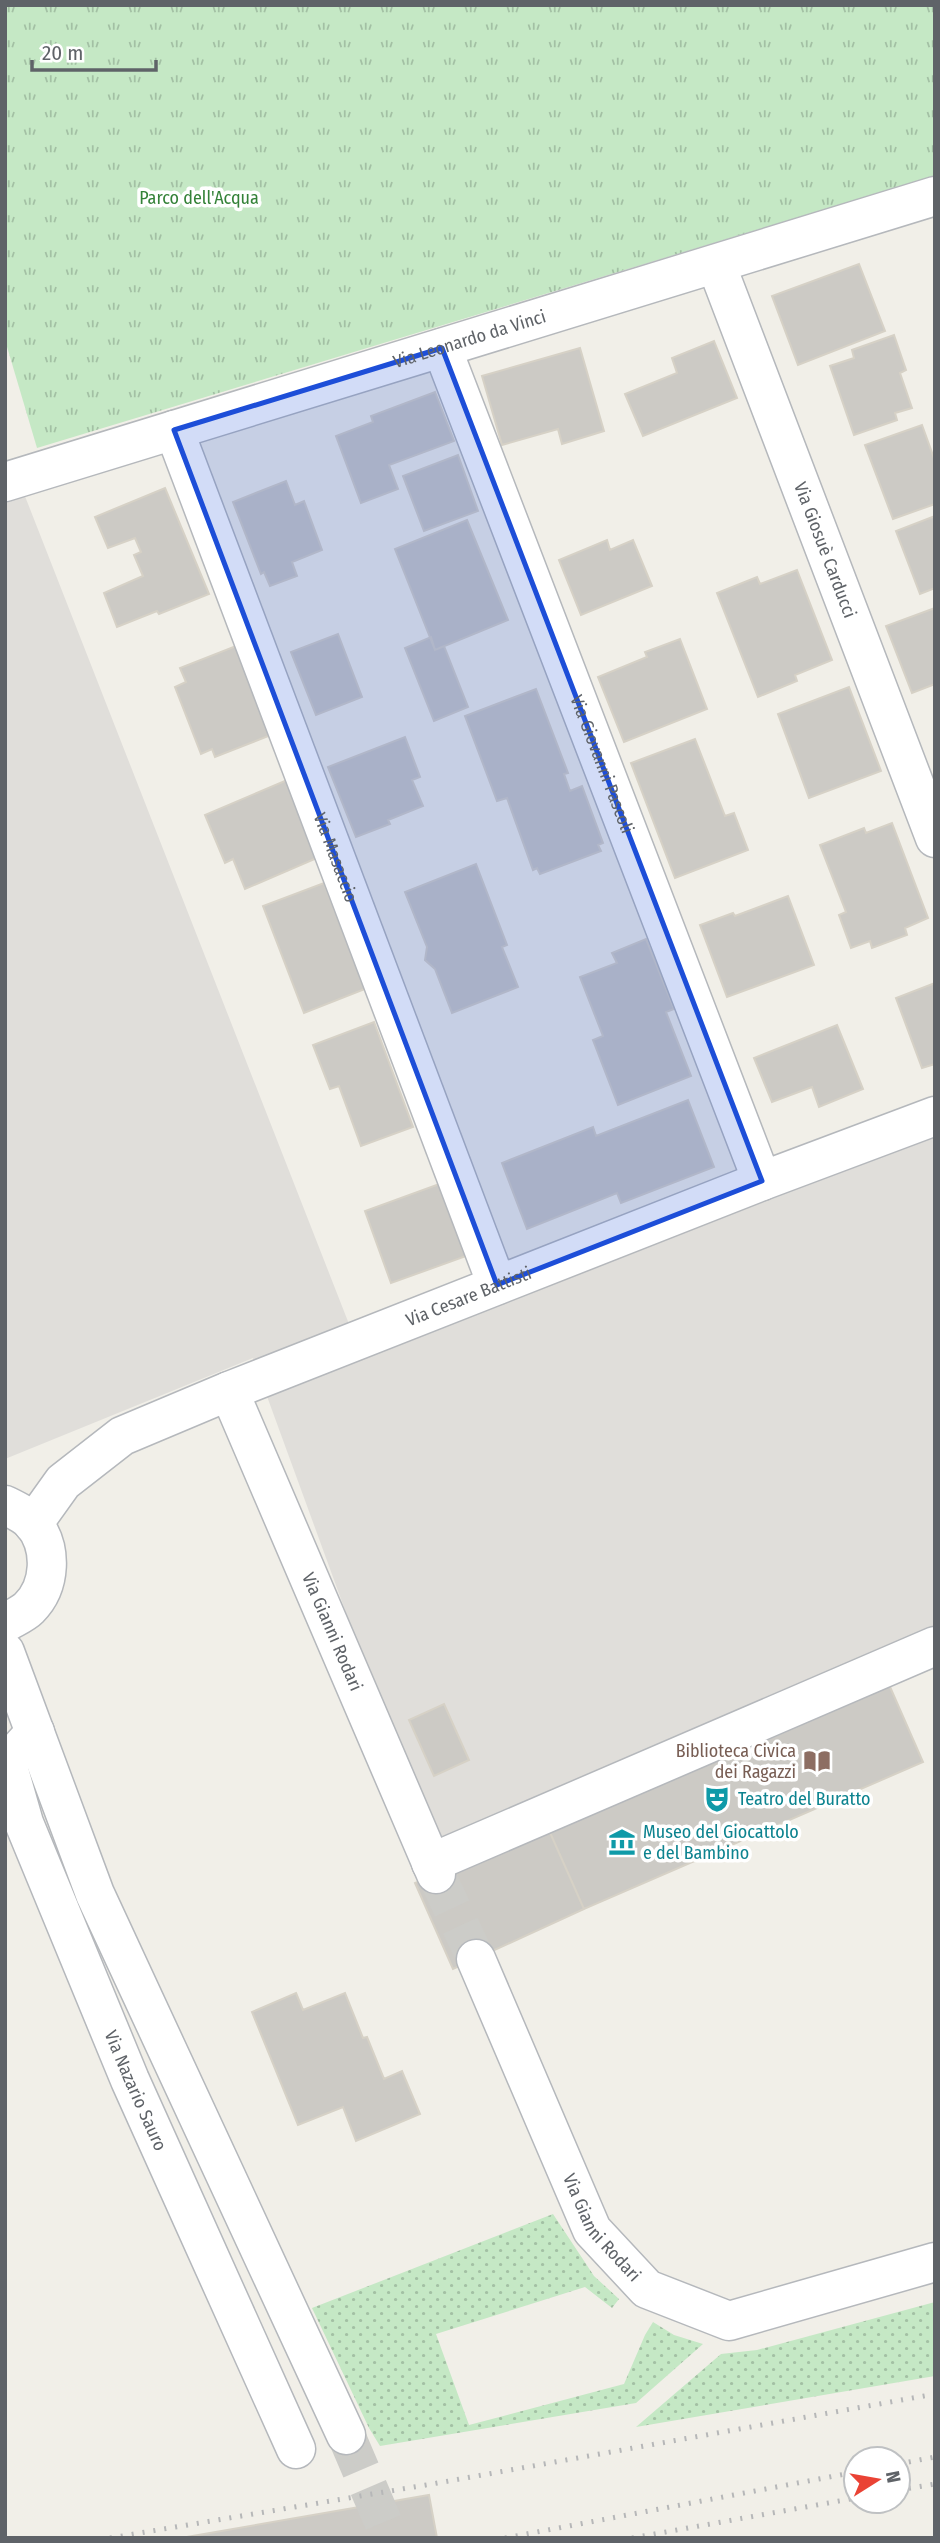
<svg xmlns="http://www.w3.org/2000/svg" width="940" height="2543" viewBox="0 0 940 2543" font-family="'Fira Sans Condensed',sans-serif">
	<defs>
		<pattern id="grass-dots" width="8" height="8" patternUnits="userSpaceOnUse" patternTransform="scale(1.75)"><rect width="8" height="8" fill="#c5e8c5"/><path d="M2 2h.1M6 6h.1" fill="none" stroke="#a3c0a4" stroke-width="1.8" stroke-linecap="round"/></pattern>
		<pattern id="park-tufts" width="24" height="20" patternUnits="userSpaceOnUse" patternTransform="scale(1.75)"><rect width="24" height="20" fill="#c5e8c5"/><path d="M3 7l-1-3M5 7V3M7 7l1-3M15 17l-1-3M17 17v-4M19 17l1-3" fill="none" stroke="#a3c0a4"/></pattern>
	</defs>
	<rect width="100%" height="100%" fill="#f1efe8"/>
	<path fill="#e0deda" d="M21,486L358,1347L935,1125V1638L433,1851L253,1358L5,1459V490Z"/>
	<path fill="url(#grass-dots)" d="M553,2214L594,2276L619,2299L612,2308L585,2287L436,2334L469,2425L624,2384L645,2335L653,2322L674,2335L703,2344L636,2403L380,2446L369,2428L312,2308Z
		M935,2302V2376L636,2427L721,2354L757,2350Z"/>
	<path fill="url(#park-tufts)" d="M5,5H935V176L37,448L5,340Z"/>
	<path fill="#cccac5" stroke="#d6d1c6" stroke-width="2" d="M859,264L885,331L798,365L772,296Z
		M894,335L906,370L900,373L912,408L895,413L897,420L854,435L830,366L854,358L852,350Z
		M714,341L737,398L643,436L625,394L677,373L672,358Z
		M580,348L604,431L562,444L558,429L502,445L482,376Z
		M435,392L454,441L389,465L398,489L361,503L336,436L373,422L371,416Z
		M922,425L935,461V504L893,519L865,445Z
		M458,455L478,511L424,531L403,476Z
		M286,481L295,505L304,501L322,550L292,562L297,576L270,586L264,572L261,574L233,502Z
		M165,488L209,594L159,614L157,611L117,627L104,593L143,576L134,555L141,552L135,538L108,548L95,517Z
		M935,516V588L920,594L896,531Z
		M467,520L508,620L435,650L395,549Z
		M607,540L610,550L633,540L652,586L581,615L559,560Z
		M797,570L832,660L795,675L797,681L758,697L717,593L757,577L760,584Z
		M935,608V684L912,693L886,626Z
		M338,634L362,697L316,715L291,652Z
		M431,637L435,650L444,646L468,707L434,721L405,648Z
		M680,639L707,709L624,742L598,677L647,657L645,652Z
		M236,646L271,735L215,757L212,749L201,754L175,687L186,682L180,668Z
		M849,687L881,771L809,798L778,714Z
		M536,689L568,773L564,774L570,791L582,786L603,843L598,845L601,851L540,874L537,868L533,870L507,798L497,801L465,716Z
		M405,737L420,777L412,780L423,806L388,820L390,824L356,837L328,767Z
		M695,739L725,816L734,813L748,850L675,878L631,763Z
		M287,780L317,858L245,889L233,859L225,863L205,815Z
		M892,823L928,918L905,928L907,935L872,948L870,941L851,948L839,915L846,912L820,845L864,828L866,833Z
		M476,864L507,945L502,947L518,987L452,1013L435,969L425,960L427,947L405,892Z
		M324,883L365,989L304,1013L263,906Z
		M788,896L814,965L727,997L700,925L733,913L735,916Z
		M646,939L674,1009L666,1012L691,1076L618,1105L593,1040L603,1036L580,977L617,963L612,953Z
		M935,983V1064L922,1068L896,998Z
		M374,1022L413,1127L361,1146L339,1086L330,1089L313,1045Z
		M837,1025L863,1089L819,1107L812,1087L772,1102L754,1058Z
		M688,1100L714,1167L621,1203L617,1193L527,1229L502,1163L593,1127L596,1136Z
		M442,1183L469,1255L391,1283L365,1211Z
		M887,1680L923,1762L584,1909L548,1828Z
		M444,1704L469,1760L434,1776L409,1720Z
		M548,1828L584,1909L453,1969L415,1883Z
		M296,1993L303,2010L345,1993L363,2038L367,2037L384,2079L402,2071L420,2114L356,2141L343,2107L298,2125L252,2012Z
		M429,2495L437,2538H181L290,2519Z"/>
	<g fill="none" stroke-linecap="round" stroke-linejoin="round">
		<path stroke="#ccccc8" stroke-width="38" stroke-dasharray="38 19" stroke-linecap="butt" d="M436,1874L476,1959
			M346,2435L390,2538"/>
		<defs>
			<g id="minor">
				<path id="s1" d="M716,264L935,838"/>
				<path id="s2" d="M442,348L762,1181"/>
				<path id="s3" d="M174,430L497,1285"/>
				<path id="s4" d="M5,482L935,196"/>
				<path id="s5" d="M229,1391L436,1874"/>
				<path d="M5,1505C15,1510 26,1515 33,1523C53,1548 51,1586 29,1608C23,1614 13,1618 5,1623"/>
				<path id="s6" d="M33,1524L63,1482L122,1436L229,1391L762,1181L935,1116"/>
				<path d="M5,1652L95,1894L346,2435"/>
				<path id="s7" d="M35,1732L7,1763L24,1823L130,2080L296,2449"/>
				<path d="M431,1863L935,1646"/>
				<path id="s8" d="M476,1959L592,2230L647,2289L729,2321L935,2262"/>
			</g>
		</defs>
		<use href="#minor" stroke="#b5b8bc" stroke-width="41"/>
		<use href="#minor" stroke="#fff" stroke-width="38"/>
		<path stroke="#b6b7b8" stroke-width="5" stroke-dasharray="2 9" stroke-linecap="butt" d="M898,2464L935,2457
			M898,2490L935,2484
			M110,2538L432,2484L935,2394
			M505,2538L856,2472
			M632,2538L856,2498"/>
	</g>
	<path fill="#1d4ed8" fill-opacity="0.2" stroke="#1d4ed8" stroke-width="5" stroke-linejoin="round" d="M442,348L762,1181L497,1285L174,430Z"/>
	<defs>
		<symbol id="library-bare" viewBox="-9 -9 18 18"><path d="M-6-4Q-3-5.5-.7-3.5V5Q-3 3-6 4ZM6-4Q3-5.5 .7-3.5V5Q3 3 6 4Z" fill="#8d6e63" stroke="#fff" stroke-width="2.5" paint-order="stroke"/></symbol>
		<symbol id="theatre-bare" viewBox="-9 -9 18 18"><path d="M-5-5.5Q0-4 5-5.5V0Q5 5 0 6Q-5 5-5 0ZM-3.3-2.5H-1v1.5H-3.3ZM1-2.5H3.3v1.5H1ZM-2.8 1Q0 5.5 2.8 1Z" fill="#0f9aa8" stroke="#fff" stroke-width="2.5" paint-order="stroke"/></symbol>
		<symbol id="museum-bare" viewBox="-9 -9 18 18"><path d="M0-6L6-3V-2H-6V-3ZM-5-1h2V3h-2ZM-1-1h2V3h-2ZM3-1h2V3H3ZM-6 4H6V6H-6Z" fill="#0f9aa8" stroke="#fff" stroke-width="2.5" paint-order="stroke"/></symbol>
	</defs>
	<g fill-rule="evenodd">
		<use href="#library-bare" x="798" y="1742" width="38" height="38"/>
		<use href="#theatre-bare" x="698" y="1780" width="38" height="38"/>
		<use href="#museum-bare" x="603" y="1823" width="38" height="38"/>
	</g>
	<g text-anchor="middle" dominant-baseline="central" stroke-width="7" stroke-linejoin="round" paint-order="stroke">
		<g font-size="18" fill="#348238" stroke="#fff">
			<text x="199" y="198">Parco dell'Acqua</text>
		</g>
		<g font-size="18" fill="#5f6368" stroke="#fff">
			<text stroke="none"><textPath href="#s4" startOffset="486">Via Leonardo da Vinci</textPath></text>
			<text stroke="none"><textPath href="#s1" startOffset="306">Via Giosuè Carducci</textPath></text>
			<text stroke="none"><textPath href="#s2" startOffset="446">Via Giovanni Pascoli</textPath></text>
			<text stroke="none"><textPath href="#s3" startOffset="457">Via Masaccio</textPath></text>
			<text stroke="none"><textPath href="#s6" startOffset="500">Via Cesare Battisti</textPath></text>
			<text stroke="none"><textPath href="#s5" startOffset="262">Via Gianni Rodari</textPath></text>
			<text stroke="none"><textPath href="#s7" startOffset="394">Via Nazario Sauro</textPath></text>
			<text stroke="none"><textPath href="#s8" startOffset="298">Via Gianni Rodari</textPath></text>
		</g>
		<g font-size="18" fill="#785e54" stroke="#fff" text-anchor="end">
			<text x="796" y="1751">Biblioteca Civica<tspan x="796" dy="21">dei Ragazzi</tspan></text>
		</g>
		<g font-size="18" fill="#0d838f" stroke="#fff" text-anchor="start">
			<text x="738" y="1799">Teatro del Buratto</text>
			<text x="643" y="1832">Museo del Giocattolo<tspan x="643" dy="21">e del Bambino</tspan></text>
		</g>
	</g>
	<rect width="940" height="2543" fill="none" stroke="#5f6368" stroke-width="14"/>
	<g transform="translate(877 2480) rotate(79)"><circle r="33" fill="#ffffff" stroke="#bfc1c3" stroke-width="2"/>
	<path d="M0-5L12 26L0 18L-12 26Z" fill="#ea4335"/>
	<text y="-10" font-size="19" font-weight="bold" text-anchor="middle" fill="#5f6368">N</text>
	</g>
	<path d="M32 60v10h124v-10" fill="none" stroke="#5f6368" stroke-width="3.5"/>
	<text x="42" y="60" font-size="21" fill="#5f6368" stroke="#ffffff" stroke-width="5" paint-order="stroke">20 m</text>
</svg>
